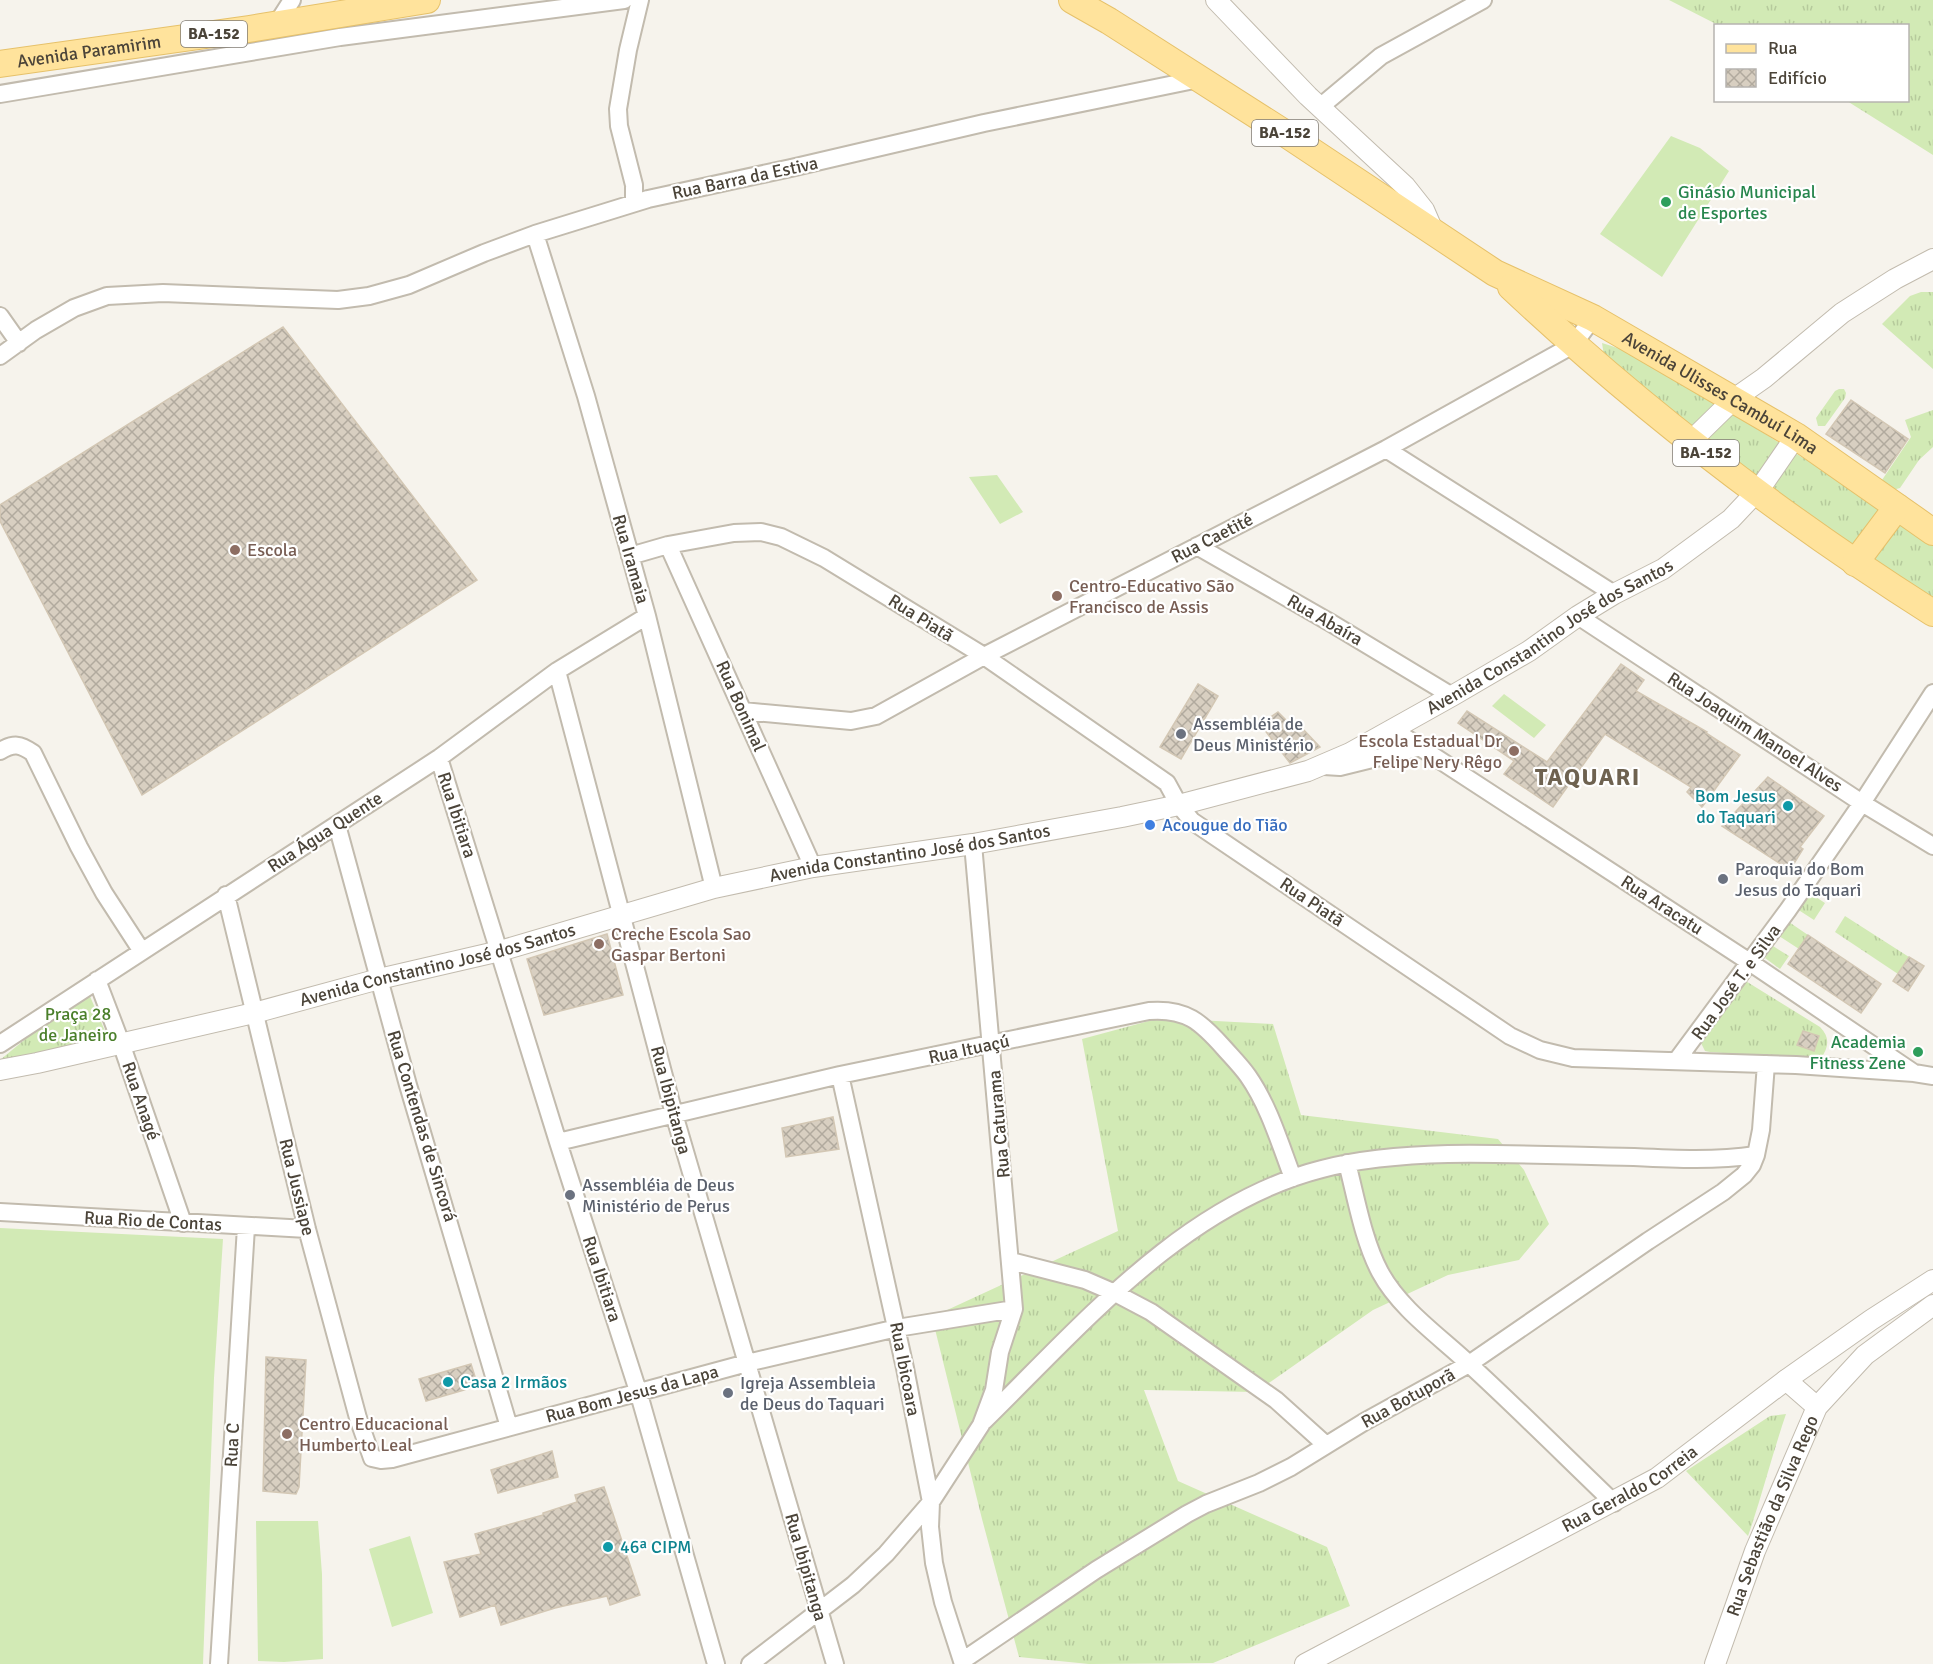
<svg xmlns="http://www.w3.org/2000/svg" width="1933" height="1664" viewBox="0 0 1933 1664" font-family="Signika,sans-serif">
	<defs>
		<pattern id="grass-tufts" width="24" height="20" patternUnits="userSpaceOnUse" patternTransform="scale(1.5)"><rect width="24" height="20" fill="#d2eab5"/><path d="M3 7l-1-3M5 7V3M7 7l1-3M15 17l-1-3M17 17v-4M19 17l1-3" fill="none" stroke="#b6ca9c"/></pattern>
		<pattern id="building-cross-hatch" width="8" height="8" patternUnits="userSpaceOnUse" patternTransform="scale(1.5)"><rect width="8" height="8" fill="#d8cfc1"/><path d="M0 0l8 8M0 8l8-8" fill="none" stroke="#b1aa9e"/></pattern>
	</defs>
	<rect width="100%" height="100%" fill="#f6f3ec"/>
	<path fill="url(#grass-tufts)" d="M1669,0H1933V155L1847,101L1908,100V26L1718,25Z
		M1921,292H1933V369L1882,324L1910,296Z
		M1602,343C1645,355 1683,383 1722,407C1793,451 1863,496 1933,542V603L1801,518L1604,356Z
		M1839,389H1844L1846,393L1845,398L1825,426H1818L1816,418L1835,391Z
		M1933,410V447L1919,460L1900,488L1893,490L1882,480L1911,437L1905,420Z
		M1808,892L1825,903L1814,920L1797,909Z
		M1845,916L1909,957L1898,974L1835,932Z
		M1789,922L1808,935L1799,949L1779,936Z
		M1773,946L1789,956L1780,969L1765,958Z
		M1744,980L1820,1027C1830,1037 1829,1047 1821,1058L1816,1060L1710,1052L1705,1051L1701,1043L1703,1038Z
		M89,994L108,1038L0,1060L52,1017Z
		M1160,1018L1273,1024L1301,1115L1498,1139L1524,1170L1549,1224L1519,1260L1448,1275L1373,1310L1256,1392L1144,1390L1178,1481L1327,1547L1350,1606L1213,1663L1089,1664L1019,1657L982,1519L932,1317L1118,1231L1082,1039Z
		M1786,1414C1772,1455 1762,1496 1748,1536L1686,1471L1770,1416Z"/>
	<path fill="#d2eab5" d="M1671,136L1700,148L1729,171L1662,277L1600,234Z
		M997,475L1023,512L1000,524L969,477Z
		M1504,694L1546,725L1534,738L1492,706Z
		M0,1228L223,1239L214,1378L203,1664H0Z
		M256,1521H318L322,1574L323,1659L284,1662L258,1661Z
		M410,1536L433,1613L392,1627L369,1549Z"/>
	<path fill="url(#building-cross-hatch)" stroke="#d3c7b4" stroke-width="1.5" d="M283,327L477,580L142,795L0,521V505Z
		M1851,400L1908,439L1885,473L1826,434Z
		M1621,664L1644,680L1636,691L1707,732L1706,733L1740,755L1702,807L1687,792L1691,787L1605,734L1553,807L1504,774L1514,761L1458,723L1467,711L1547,762Z
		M1198,684L1218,696L1181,759L1160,747Z
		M1278,712L1295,729L1302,728L1320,747L1290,763L1260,724Z
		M1768,777L1824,816L1800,847L1803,849L1790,870L1722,826Z
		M607,934L623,995L544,1015L527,959Z
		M1808,935L1881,984L1861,1013L1788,964Z
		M1909,957L1924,966L1908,991L1893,981Z
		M1803,1031L1819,1036L1814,1051L1797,1045Z
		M833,1117L839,1149L786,1157L782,1128Z
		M266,1357L306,1360L299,1487L296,1494L263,1491Z
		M471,1364L478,1386L426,1401L419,1379Z
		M552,1451L558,1477L498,1493L491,1470Z
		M604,1487L640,1595L610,1605L607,1596L555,1608L501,1625L495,1605L460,1617L444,1562L481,1554L475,1534L543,1515V1513L577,1502L575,1495Z"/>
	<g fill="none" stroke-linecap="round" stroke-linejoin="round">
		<defs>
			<path id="minor" d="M276,25L292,0
				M0,94L340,37L624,0
				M1320,107L1381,56L1483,0
				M634,203V185L619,126L618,109L628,50L640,0
				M535,234L586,396L647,616L714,888
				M0,316L19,343
				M0,356L36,330L74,308L107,296L163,293L338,300L369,296L409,285L484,253L535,234L648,199L791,168L984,123L1199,79
				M1386,449L1614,594
				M668,545L813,867
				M1197,546L1331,623L1452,696
				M630,556L668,545L734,533L761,532L781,537L824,558L984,656L1167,783L1179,805L1192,821L1510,1036L1540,1050L1573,1058L1796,1065L1914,1073
				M1578,616L1862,803L1933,846
				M557,671L674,1114L835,1664
				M743,711L851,721L876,716L984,656L1386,449L1573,345L1593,318
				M1392,729L1751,963L1914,1073L1933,1076
				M0,751C14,743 20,744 33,753L79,847L104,893L141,950
				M439,758L558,1142L638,1391L716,1664
				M1324,766L1340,767L1421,747
				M337,825L408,1085L509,1427
				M226,895L307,1229L358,1418L372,1458L381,1460L392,1459L747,1363L897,1328L1014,1309
				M97,980L121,1043L183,1223
				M0,1044L439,758L557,671L647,616
				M1677,1060L1788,910L1862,803L1933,693
				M840,1075L905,1368L931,1502L930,1527L934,1563L943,1602L963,1664
				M558,1142L840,1075L1149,1011C1186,1008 1201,1022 1224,1048C1232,1057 1241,1066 1248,1076C1269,1106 1280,1144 1293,1178
				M1347,1163C1356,1197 1363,1240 1380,1272C1400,1309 1438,1335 1468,1363C1518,1409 1565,1456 1614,1503
				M0,1212L307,1229
				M1011,1261L1085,1280L1115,1293L1151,1312L1276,1400L1326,1445
				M984,1421C1082,1325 1184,1204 1322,1169C1363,1158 1405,1155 1448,1154C1510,1153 1572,1156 1634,1157C1675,1159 1716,1161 1756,1155
				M962,1661L1096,1570L1187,1514L1206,1504L1259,1483L1291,1467L1364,1422L1469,1364L1648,1241L1723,1192L1744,1175L1752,1165L1756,1155L1761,1130L1766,1064
				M219,1664L246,1227
				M750,1664L853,1585L886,1554L931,1502L981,1425L994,1390L1000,1352L1014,1309L973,844"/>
			<g id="tertiary">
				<path d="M1216,0L1308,96L1405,186L1424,210L1434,233"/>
				<path d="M1691,441L1734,399L1764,378L1842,313L1895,279L1933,259"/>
				<path id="s1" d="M0,1070L37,1063L254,1013L379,979L500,951L714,888L813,867L973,844L1122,817L1179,805L1308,771L1350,753L1452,696L1529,651L1578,616L1614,594L1663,569L1731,519L1761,487L1796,436"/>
				<path d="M1786,1380L1817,1407"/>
				<path id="s2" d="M1305,1664L1657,1478L1786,1380L1871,1320L1933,1280"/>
				<path id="s3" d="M1715,1664L1755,1551L1817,1407L1865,1355L1933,1305"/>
			</g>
			<g id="primary">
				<path id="s4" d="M1072,0L1109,21L1286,134L1495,273L1593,318L1796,436L1933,532"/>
				<path id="s5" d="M0,64L249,29L427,0"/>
				<path d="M1511,287C1641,409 1783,518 1933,613"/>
				<path d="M1855,563L1897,507"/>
			</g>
		</defs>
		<use href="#minor" stroke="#c2bbae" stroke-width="20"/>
		<use href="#tertiary" stroke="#c2bbae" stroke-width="22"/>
		<use href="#primary" stroke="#e6c16a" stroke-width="28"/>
		<use href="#minor" stroke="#fff" stroke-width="16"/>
		<use href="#tertiary" stroke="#fff" stroke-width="20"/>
		<use href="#primary" stroke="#ffe39c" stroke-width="26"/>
	</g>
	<g fill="#2e9e5b" stroke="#fff" stroke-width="2">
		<circle cx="1666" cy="202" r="6"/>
		<circle cx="1918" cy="1052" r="6"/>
	</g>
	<g fill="#8d6e63" stroke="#fff" stroke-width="2">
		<circle cx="235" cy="550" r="6"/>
		<circle cx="1057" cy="596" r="6"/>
		<circle cx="1514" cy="751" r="6"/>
		<circle cx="599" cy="944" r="6"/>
		<circle cx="287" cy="1434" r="6"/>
	</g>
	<g fill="#6b7280" stroke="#fff" stroke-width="2">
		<circle cx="1181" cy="734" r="6"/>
		<circle cx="1723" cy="879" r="6"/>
		<circle cx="570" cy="1195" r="6"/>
		<circle cx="728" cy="1393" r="6"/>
	</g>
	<g fill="#0f9aa8" stroke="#fff" stroke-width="2">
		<circle cx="1788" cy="806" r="6"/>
		<circle cx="448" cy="1382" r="6"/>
		<circle cx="608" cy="1547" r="6"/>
	</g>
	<circle fill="#3f7fe0" stroke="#fff" stroke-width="2" cx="1150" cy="825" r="6"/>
	<g text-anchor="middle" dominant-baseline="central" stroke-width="4.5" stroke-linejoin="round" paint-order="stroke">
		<g fill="#fff" stroke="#817c74" stroke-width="1.5">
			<rect x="181" y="21" width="66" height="26" rx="4.5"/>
			<rect x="1252" y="120" width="66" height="26" rx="4.5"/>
			<rect x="1673" y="440" width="66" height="26" rx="4.5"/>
		</g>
		<g font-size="16" font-weight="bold" fill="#4b4439">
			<text x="214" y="34">BA-152</text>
			<text x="1285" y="133">BA-152</text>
			<text x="1706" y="453">BA-152</text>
		</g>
		<g font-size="18" fill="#4b4439" stroke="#fff">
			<text stroke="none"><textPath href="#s5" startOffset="90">Avenida Paramirim</textPath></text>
			<text transform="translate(745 178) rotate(-12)">Rua Barra da Estiva</text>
			<text stroke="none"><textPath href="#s4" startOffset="759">Avenida Ulisses Cambuí Lima</textPath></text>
			<text transform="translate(1212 538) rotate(-27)">Rua Caetité</text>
			<text transform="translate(631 559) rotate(74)">Rua Iramaia</text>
			<text transform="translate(921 618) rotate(32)">Rua Piatã</text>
			<text transform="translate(1325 620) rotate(30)">Rua Abaíra</text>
			<text stroke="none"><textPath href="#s1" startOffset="1620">Avenida Constantino José dos Santos</textPath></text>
			<text transform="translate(741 706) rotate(66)">Rua Bonimal</text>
			<text transform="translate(1755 732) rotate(33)">Rua Joaquim Manoel Alves</text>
			<text transform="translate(457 815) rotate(72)">Rua Ibitiara</text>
			<text transform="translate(325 832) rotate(-33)">Rua Água Quente</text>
			<text stroke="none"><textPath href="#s1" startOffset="936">Avenida Constantino José dos Santos</textPath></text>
			<text transform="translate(1312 902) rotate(34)">Rua Piatã</text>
			<text transform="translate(1662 905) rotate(33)">Rua Aracatu</text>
			<text stroke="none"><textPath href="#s1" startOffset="450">Avenida Constantino José dos Santos</textPath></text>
			<text transform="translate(1736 982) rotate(-54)">Rua José T. e Silva</text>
			<text transform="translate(969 1049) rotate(-12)">Rua Ituaçú</text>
			<text transform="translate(671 1100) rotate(75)">Rua Ibipitanga</text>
			<text transform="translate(141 1101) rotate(71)">Rua Anagé</text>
			<text transform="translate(999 1124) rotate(-95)">Rua Caturama</text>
			<text transform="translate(422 1126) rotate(73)">Rua Contendas de Sincorá</text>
			<text transform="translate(297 1187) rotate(76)">Rua Jussiape</text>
			<text transform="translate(153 1221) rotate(3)">Rua Rio de Contas</text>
			<text transform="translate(602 1279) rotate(72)">Rua Ibitiara</text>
			<text transform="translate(905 1369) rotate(79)">Rua Ibicoara</text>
			<text transform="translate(632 1394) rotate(-15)">Rua Bom Jesus da Lapa</text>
			<text transform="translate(1408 1398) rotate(-29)">Rua Botuporã</text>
			<text transform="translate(232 1445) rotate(-87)">Rua C</text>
			<text stroke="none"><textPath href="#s2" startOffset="369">Rua Geraldo Correia</textPath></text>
			<text stroke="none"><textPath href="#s3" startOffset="159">Rua Sebastião da Silva Rego</textPath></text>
			<text transform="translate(806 1567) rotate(74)">Rua Ibipitanga</text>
		</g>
		<g font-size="18" fill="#27864d" stroke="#fff" text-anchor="start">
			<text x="1678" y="192">Ginásio Municipal<tspan x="1678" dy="21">de Esportes</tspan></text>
			<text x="1906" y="1042" text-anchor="end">Academia<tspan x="1906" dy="21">Fitness Zene</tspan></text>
		</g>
		<g font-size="18" fill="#785e54" stroke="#fff" text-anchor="start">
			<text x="247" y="550">Escola</text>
			<text x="1069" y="586">Centro-Educativo São<tspan x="1069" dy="21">Francisco de Assis</tspan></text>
			<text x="1502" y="741" text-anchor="end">Escola Estadual Dr<tspan x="1502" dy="21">Felipe Nery Rêgo</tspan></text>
			<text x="611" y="934">Creche Escola Sao<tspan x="611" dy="21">Gaspar Bertoni</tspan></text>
			<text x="299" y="1424">Centro Educacional<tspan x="299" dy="21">Humberto Leal</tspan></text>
		</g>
		<g font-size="18" fill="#5b616d" stroke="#fff" text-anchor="start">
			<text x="1193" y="724">Assembléia de<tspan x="1193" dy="21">Deus Ministério</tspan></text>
			<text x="1735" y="869">Paroquia do Bom<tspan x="1735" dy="21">Jesus do Taquari</tspan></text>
			<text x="582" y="1185">Assembléia de Deus<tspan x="582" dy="21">Ministério de Perus</tspan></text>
			<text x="740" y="1383">Igreja Assembleia<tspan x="740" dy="21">de Deus do Taquari</tspan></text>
		</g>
		<g font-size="18" fill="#0d838f" stroke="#fff" text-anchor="start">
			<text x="1776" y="796" text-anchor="end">Bom Jesus<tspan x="1776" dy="21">do Taquari</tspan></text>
			<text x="460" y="1382">Casa 2 Irmãos</text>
			<text x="620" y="1547">46ª CIPM</text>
		</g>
		<g font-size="18" fill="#366cbe" stroke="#fff" text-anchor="start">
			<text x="1162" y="825">Acougue do Tião</text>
		</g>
		<g font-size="18" fill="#4a7f2a" stroke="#fff">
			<text x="78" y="1014">Praça 28<tspan x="78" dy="21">de Janeiro</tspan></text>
		</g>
		<g font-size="24" font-weight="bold" letter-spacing="1.5" fill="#6e6250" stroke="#fff">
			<text x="1588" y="777">TAQUARI</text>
		</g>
	</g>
	<rect x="1714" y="24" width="195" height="78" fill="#ffffff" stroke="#b7b4b0" stroke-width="1.5"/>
	<rect x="1726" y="44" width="30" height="9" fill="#ffe39c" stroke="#b7b4b0" stroke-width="1.5"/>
	<text x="1768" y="54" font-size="18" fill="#4b4439">Rua</text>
	<rect x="1726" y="69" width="30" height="18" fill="url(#building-cross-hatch)" stroke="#b7b4b0" stroke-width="1.5"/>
	<text x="1768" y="84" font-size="18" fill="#4b4439">Edifício</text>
</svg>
